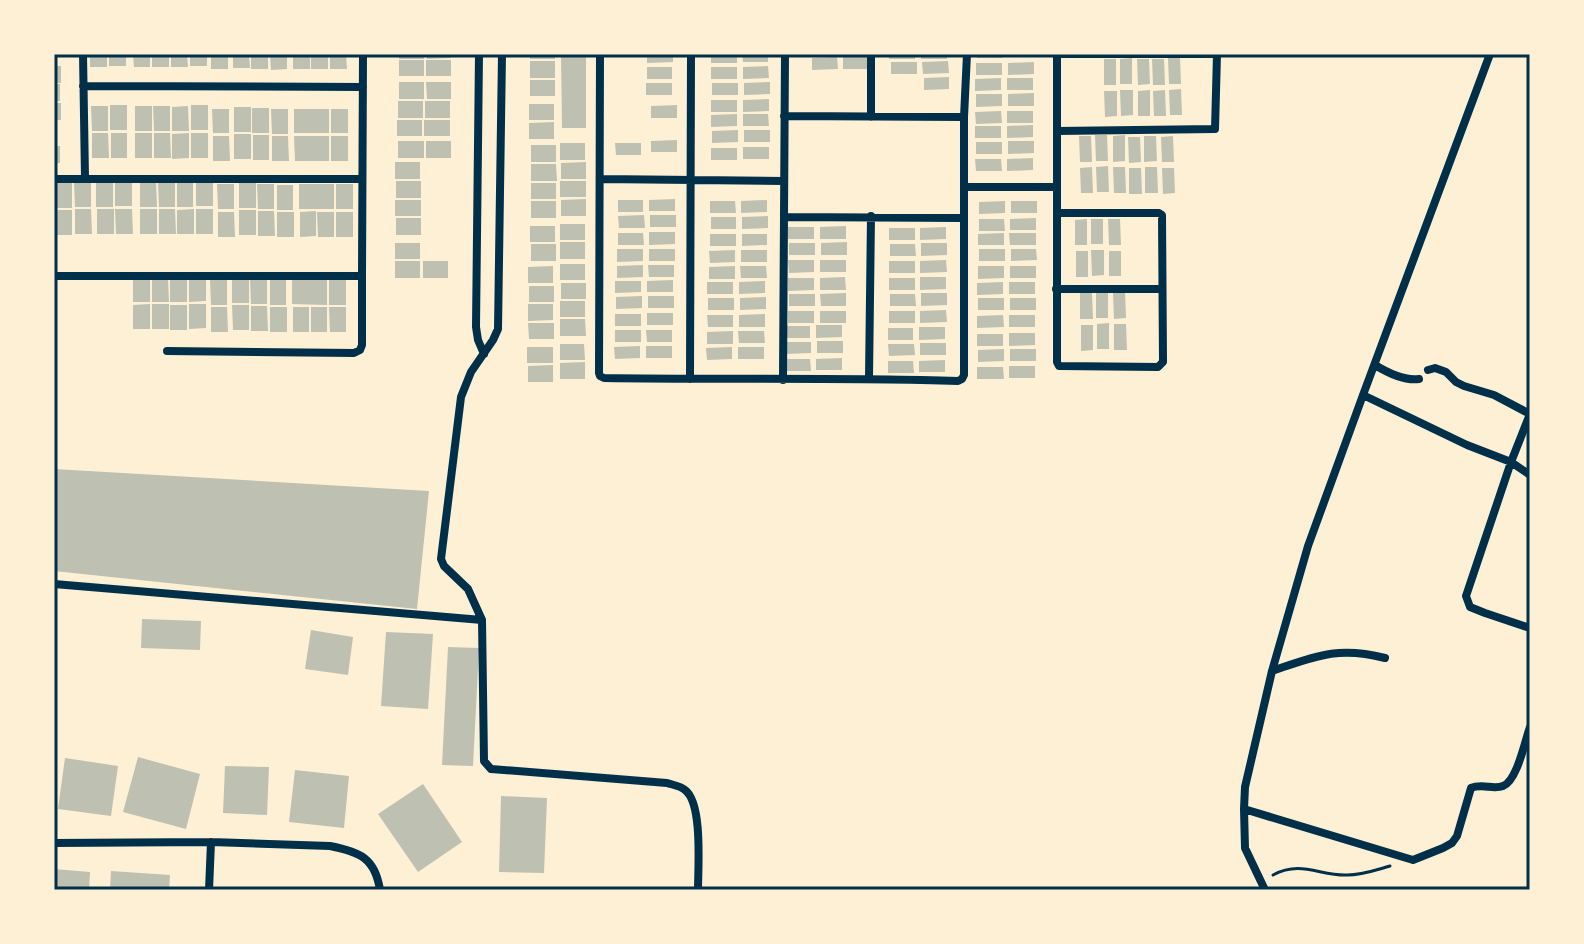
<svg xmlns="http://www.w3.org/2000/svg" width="1584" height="944" viewBox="0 0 1584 944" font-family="Mulish,sans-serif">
	<rect width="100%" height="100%" fill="#fdf0d5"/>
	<path fill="#bec0b2" d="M90,54H107V67H90Z
		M109,54H126V66H109Z
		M133,54H150V67H134Z
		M152,54H169V67H152Z
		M171,54H187L188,67H171Z
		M190,54H207V66H190Z
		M211,54H228V69H211Z
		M233,54H249L250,68H233Z
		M251,54H268V69H251Z
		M270,54H287V69L271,70Z
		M293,54H310V69H293Z
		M311,54H328V69H311Z
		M330,54H346L347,69H330Z
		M399,54H424V59H399Z
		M426,54H451V58L427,59Z
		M530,54H555V59H530Z
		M561,54H586V128H562Z
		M647,54H673V62L647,63Z
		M711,54H737V63H711Z
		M742,54H768V62H743Z
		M889,54H915V59H889Z
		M921,54H946L947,59H921Z
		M977,54H1003V58H977Z
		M837,57L838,69L812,70V58Z
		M843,57H869V69H843Z
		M1132,58V84H1120V59Z
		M1168,58H1180L1181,84H1169Z
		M1104,59H1116V85H1104Z
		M1137,59H1149L1150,84L1138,85Z
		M1152,59H1164L1165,85H1153Z
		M399,60H424V76H399Z
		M426,60H451V76H426Z
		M530,61H555V78H530Z
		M948,61L949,73L923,74L922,62Z
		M891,62H917V74H891Z
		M1034,62V74L1008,75V63Z
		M976,63H1002V75H976Z
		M54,66H61V83H54Z
		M768,66L769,78L743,79V67Z
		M647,67H672V79H647Z
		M711,67H737V79H711Z
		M949,77V89L924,90V78Z
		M1001,78V90L975,91V79Z
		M1007,78H1033V90H1007Z
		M530,80H555V96H530Z
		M399,82H424V99H399Z
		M426,82H451V99H427Z
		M770,82V94L744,95V83Z
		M646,83H672V95H646Z
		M712,83H738V95H712Z
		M54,84H60V101H54Z
		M1181,89L1182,115H1170L1169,90Z
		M1120,90H1133V115L1121,116Z
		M1150,90V116H1138V91Z
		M1165,90L1166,116H1154L1153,91Z
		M1104,91H1117V116L1105,117Z
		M1034,93V106H1008V94Z
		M976,94H1002V106L976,107Z
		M769,99V111L743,112V100Z
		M711,100H737V112H711Z
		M398,101H423V118H398Z
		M425,101H450V118H425Z
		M54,103H61V120H54Z
		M529,104H554V120H529Z
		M110,105H127V130H110Z
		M191,105H208V130H191Z
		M677,105V118H651V106Z
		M91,106H108V131H92Z
		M135,106H152V131H135Z
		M153,106H170V131H154Z
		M188,106L189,131H172V107Z
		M234,107H251V132H234Z
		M252,108H269V133H252Z
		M212,109H229V133H213Z
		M271,109H288V134H272Z
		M294,109H329V133H294Z
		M331,109H348V133H331Z
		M1001,111L1002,123L976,124L975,112Z
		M1007,111H1033V123H1007Z
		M737,114V126L711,127V115Z
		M743,114H768L769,126H743Z
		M397,120H422V136H397Z
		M424,120H450V136H424Z
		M554,122V139H529V123Z
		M1033,125V137L1007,138V126Z
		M975,126H1001V138H975Z
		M738,130V142L712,143V131Z
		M744,130H770V142H744Z
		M92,133H108L109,158H92Z
		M111,133H127V158H111Z
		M135,133H152V158H135Z
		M154,133H170L171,158H154Z
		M189,133V158L172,159V134Z
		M191,133H208V158H191Z
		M234,134H251V159H234Z
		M253,135H269V160H253Z
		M1095,135H1107L1108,161H1096Z
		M1125,135V161L1113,162V136Z
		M213,136H229L230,161H213Z
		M272,136H288L289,161H272Z
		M294,136H329V161H295Z
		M331,136H348V161H331Z
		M1079,136H1091L1092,162H1080Z
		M1144,136H1156L1157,161L1144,162Z
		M1173,136L1174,162H1162L1161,137Z
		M1128,137H1140L1141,162L1129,163Z
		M677,140V152H651V141Z
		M398,141H424V158H398Z
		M426,141H451V158H426Z
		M1008,141H1034V153L1008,154Z
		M976,142H1002V154H976Z
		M560,143H585V160H560Z
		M615,143H641V155H616Z
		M531,145H556V162H531Z
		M54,146H60V163H54Z
		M743,147H769V159H743Z
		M711,148H737V160H711Z
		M1033,158V170L1007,171V159Z
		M975,159H1001L1002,171H976Z
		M395,162H420V179H395Z
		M586,162V179H561V163Z
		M531,164H556L557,181H531Z
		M1108,166L1109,192H1097L1096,167Z
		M1092,167L1093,193H1081L1080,168Z
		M1113,167H1125L1126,193H1114Z
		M1145,167H1157L1158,193H1145Z
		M1129,168H1141L1142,194H1129Z
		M1162,168H1174L1175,193L1163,194Z
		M115,181H132V206H115Z
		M196,181H213V206H196Z
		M396,181H421V198H396Z
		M560,181H586V197H560Z
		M74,182H91V207H75Z
		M96,182H113V207H96Z
		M140,182H156L157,207H140Z
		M158,182H175V207H159Z
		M177,182H193V207H177Z
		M55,183H72V208H55Z
		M239,183H256V208H239Z
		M531,183H556V199H531Z
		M217,184H234V209H218Z
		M257,184H274V209H258Z
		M299,184H334V209H299Z
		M336,184H353V209H336Z
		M277,185H293V210H277Z
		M586,199V216H561V200Z
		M675,199V211H649V200Z
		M395,200H421V216H395Z
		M618,200H643V212H618Z
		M767,200V212L741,213V201Z
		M531,201H556V218H531Z
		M710,201H735L736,213H710Z
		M1005,201V213L979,214V202Z
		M1011,201H1037V213H1011Z
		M75,209H91L92,234H75Z
		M97,209H114V234H97Z
		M115,209H132L133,234H116Z
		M140,209H157V234H140Z
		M159,209H175L176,234H159Z
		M194,209V234H177V210Z
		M196,209H213V234H196Z
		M56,210H72V235H56Z
		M239,210H256V235H239Z
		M258,211H274L275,236H258Z
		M316,211V236L300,237V212Z
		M218,212H234L235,237H218Z
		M277,212H294V237H277Z
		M317,212H334V237H318Z
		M336,212H353V237H336Z
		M644,215L645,228H619L618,216Z
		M650,215H676V227H650Z
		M768,216V228L742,229V217Z
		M711,217H736V229H711Z
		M396,218H421V235H396Z
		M1036,218V230H1010V219Z
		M979,219H1004L1005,231H979Z
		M1087,219V245H1075V220Z
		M1091,219H1103V244H1091Z
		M1108,219H1120L1121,245H1109Z
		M560,224H585V240H560Z
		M530,226H555V242H530Z
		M846,226V239H820V227Z
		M788,227H814V239H788Z
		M946,227V239L920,240V228Z
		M889,228H915V240H889Z
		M649,232H675V244L649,245Z
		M618,233H643L644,245H618Z
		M1004,233V245H978V234Z
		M1009,233H1036V245H1010Z
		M710,234H736V246H710Z
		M742,234H767V245L742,246Z
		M560,242H585V259H560Z
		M847,242V255H821V243Z
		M395,243H420V259H395Z
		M789,243H815V255H789Z
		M921,243H947V255L921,256Z
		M531,244H556V261H531Z
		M890,244H915L916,256H890Z
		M617,249H643V261L617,262Z
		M649,249H675V261H649Z
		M979,249H1005V261H979Z
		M1011,249H1036L1037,260L1011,261Z
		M735,250V262L710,263L709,251Z
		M741,250H767V262H741Z
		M1091,250H1104V275L1092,276Z
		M1076,251H1088V277H1076Z
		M1109,251H1121V276H1109Z
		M788,260H814V272L789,273Z
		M820,260H846V272H820Z
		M946,260L947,272L920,273V261Z
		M395,261H420V278H395Z
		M423,261H448V278H423Z
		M889,261H915V273H889Z
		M560,264H585V280H560Z
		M643,265V277L617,278V266Z
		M648,265H674V277H649Z
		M553,266V283H528V267Z
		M735,266V279H709V267Z
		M740,266H766L767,278H741Z
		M978,266H1004V278L978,279Z
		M1010,266H1036V278H1010Z
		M206,276V301L189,302V277Z
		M133,277H150V302H133Z
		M152,277H168L169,302H152Z
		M170,277H187V302H170Z
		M845,277L846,290H820V278Z
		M920,277H946V289L920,290Z
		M232,278H249V303H232Z
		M788,278H814V290L788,291Z
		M889,278H915V290H889Z
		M250,279H267V304H251Z
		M292,279L327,280V305L292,304Z
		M210,280H227V305H211Z
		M270,280H286V305H270Z
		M329,280H346V305H329Z
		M673,280V292H647V281Z
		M615,281H641V292L615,293Z
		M765,281V293L739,294V282Z
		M707,282H733V294H707Z
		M1003,282V294L977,295V283Z
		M1009,282H1035V294H1009Z
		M561,283H586V299H561Z
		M529,286H554V302H529Z
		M1096,292H1108V318H1096Z
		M1125,292L1126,318L1114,319L1113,293Z
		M846,293V306H821L820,294Z
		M921,293H947V305L921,306Z
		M1080,293H1092L1093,319H1080Z
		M789,294H815V306H789Z
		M890,294H915L916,306H890Z
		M642,296V308L616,309V297Z
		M648,296H674V308H648Z
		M766,297V309L740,310V298Z
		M708,298H734V310H708Z
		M978,298H1004V310H978Z
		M1010,298H1036V310H1010Z
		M560,301H585V317H560Z
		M150,304V329H133V305Z
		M152,304H169V329H152Z
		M189,304H206V328L189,329Z
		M528,304H553V320L528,321Z
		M170,305H187V330H170Z
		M232,305H249V330H233Z
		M251,306H267L268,331H251Z
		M211,307H227L228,332H211Z
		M270,307H287V332H270Z
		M293,307H309V332H293Z
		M311,307H327V332H311Z
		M329,307H346V332H330Z
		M946,310L947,322L920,323V311Z
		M788,311H814V323H788Z
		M820,311H846V323H820Z
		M889,311H915V323H889Z
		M647,313H673V325H647Z
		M615,314H641V326H615Z
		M765,314V327H739V315Z
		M707,315H733V327H708Z
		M1003,315L1004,327L977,328V316Z
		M1009,315H1035V327H1009Z
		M560,319H585L586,336H560Z
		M528,323H554V339H529Z
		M1109,323V349H1097V324Z
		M1114,324H1126L1127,350H1114Z
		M816,325H842V337L816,338Z
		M1081,325H1093V350L1081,351Z
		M784,326H810V338H785Z
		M919,327H945V339L919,340Z
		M888,328H913V340H888Z
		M615,330H641V342H615Z
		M646,330H672V342H647Z
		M733,331V344H707V332Z
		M738,331H764L765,343H739Z
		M1009,333H1035V345L1009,346Z
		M977,334H1003V346H977Z
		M817,341H843V353H817Z
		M786,342H811V353L786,354Z
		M920,343H946V355H920Z
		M560,344H584L585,360H560Z
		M888,344H914L915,355L889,356Z
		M640,346V358L615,359L614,347Z
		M646,346H672V358H646Z
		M527,347H553V363H527Z
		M732,347V359L707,360L706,348Z
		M738,347H764V359H738Z
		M1004,349V361L978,362V350Z
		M1010,349H1036V361H1010Z
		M842,358V370H816V359Z
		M785,359H810L811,371H785Z
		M945,360V372H919V361Z
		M888,361H913L914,373H888Z
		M585,362V379H560V363Z
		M553,365V382H528V366Z
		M1009,366H1035V378H1009Z
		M977,367H1003L1004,379H977Z
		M54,469L429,491L417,609L54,571Z
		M142,619L201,621L200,650L141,648Z
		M311,630L353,637L348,675L305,669Z
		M386,632L433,634L428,709L381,706Z
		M448,647L479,648L473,766L442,765Z
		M138,757L200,774L186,829L123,812Z
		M65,758L118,766L111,816L58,809Z
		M225,766L269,767L267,815L223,813Z
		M295,770L349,776L344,828L289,822Z
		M423,784L462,842L418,872L378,814Z
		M501,796L547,798L544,873L499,872Z
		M54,869L90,872L89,890H54Z
		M111,871L170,875L169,890H110Z"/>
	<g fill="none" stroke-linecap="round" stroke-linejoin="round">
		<path stroke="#003049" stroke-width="3" d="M1273,875C1301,860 1320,876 1347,875C1362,875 1376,870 1390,866"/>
		<path stroke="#003049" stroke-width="8" d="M83,54L85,178
			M479,54L476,327L478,340L484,354
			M502,54L498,329L493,340L471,372L461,397L441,559L444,566L468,589L482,620L484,761L491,769L667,783C673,785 681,786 685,790C703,803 698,868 698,890
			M600,54L599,373L600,376L604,378C722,380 840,377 958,381L962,379L964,375V117L967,54
			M1057,54V213H1159L1162,215L1163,362L1158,367L1059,366L1057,362V213
			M1057,54H1217
			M83,86L363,87
			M784,116L964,117
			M871,117V54
			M1057,131L1215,129L1217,54
			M54,179H362
			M600,179L784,181
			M964,187H1057
			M784,217L964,218
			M54,276H362L363,54
			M1056,289H1162
			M167,351L354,353L360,350L362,345V276
			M1375,365C1388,373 1404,381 1419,379
			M1428,370L1435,368L1446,372L1456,382L1464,386L1494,395L1530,414
			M869,378L871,216
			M690,379L691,54
			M783,380L785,54
			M1363,395L1467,445L1511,462L1530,475
			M1530,414L1511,462L1466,596L1470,607L1485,613L1530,628
			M54,584L482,620
			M1272,671C1316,656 1338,646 1385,658
			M1244,809L1413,860L1443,848L1452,843L1457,836L1471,788C1482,783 1493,790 1503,786C1517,781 1525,741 1530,727
			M54,843L211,842L330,846C360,852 375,858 380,890
			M209,890L211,842
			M1265,890L1245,848L1244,809L1245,787L1272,671L1308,546L1363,395L1490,54"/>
	</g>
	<rect width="1584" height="944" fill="none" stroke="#fdf0d5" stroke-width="112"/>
	<rect x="56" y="56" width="1472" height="832" fill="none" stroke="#003049" stroke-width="3"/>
</svg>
